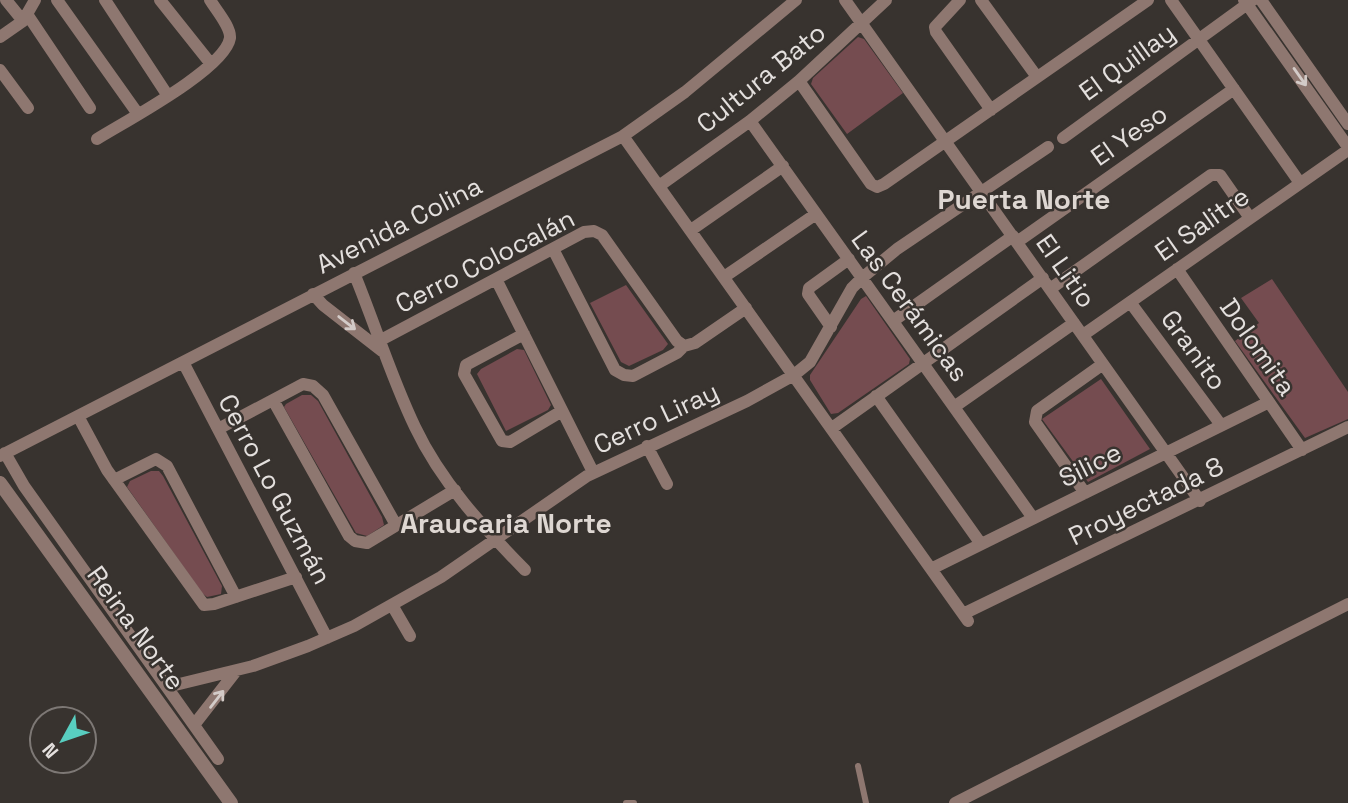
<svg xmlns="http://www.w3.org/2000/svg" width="1348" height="803" viewBox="0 0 1348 803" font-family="'Space Grotesk',sans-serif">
	<rect width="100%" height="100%" fill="#38332f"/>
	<path fill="#754c50" d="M858,37L864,39L903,93L847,134L811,84L813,78Z
		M1272,279L1348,392V419L1305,438L1235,341L1259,323L1241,298Z
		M626,285L668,344L663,350L629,366L621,362L590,303Z
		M866,296L910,359L909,364L838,413L831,414L810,380V375L861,299Z
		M517,349L524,350L551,405L548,410L506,431L477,374L481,369Z
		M1101,379L1150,449L1088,482L1042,419Z
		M302,395H311L318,401L382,517L384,525L367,536L356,533L284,407L286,404Z
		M151,471H159L163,476L222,586L221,594L207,597L202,593L127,487L130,481Z"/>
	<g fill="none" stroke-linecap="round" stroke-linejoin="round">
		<path stroke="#8e7770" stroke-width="6" d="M858,766L866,803
			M626,803H634"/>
		<path stroke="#8e7770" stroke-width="12" d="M6,0L23,21
			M57,0L138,114
			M105,0L168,96
			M160,0L211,64
			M845,0L1200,501
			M960,0L935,27L936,32L991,110
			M981,0L1037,77
			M1171,0L1300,183
			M1244,0L1348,147
			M1261,0L1348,124
			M27,14L90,108
			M0,37L23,21L35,0
			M0,70L28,108
			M799,81L871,184L877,187L884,184L1148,0
			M750,121L1033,518
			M623,136L968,621
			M1063,138L1253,0
			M97,139C124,122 225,69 230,38C231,27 216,10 210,0
			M659,186L750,121L799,81L886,0
			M691,230L783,166
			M1017,242L1234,89
			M553,249L615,370L624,375L633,376L677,353L684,346L695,343L746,308
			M1177,269L1302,450
			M354,273C375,324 391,377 415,427C441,482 483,527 525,570
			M724,277L816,214
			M496,279L593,472
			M1050,289L1211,175H1220L1250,218
			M313,294L323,305L382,351
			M1130,302L1221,425
			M893,321L1013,236
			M831,327L808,294L809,288L849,259
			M524,334L466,365L464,374L502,441L510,442L562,411
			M1083,335L1348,150
			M379,341L584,232L594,231L602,235L677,341L684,346
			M183,362L327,638
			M876,396L981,544
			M273,400L349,536L355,541L367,543L455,490
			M954,407L1074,323
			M78,416L107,470L204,605L214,604L296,577
			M832,428L1043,278
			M218,429L303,384L313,386L323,395L396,525
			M647,446L667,484
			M5,453L24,486L218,759
			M0,456L623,136L685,92L796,0
			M114,480L156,459L167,466L236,597
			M1085,493L1035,422L1037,411L1103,364
			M931,569L1269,402
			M392,605L410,636
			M963,614L1348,427
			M167,687L253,666L308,646L354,626L441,577L587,476L747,401L794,375L810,362L852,288L862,278L897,249L1048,147
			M194,725L236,671
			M955,803L1348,604"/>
		<path stroke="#8e7770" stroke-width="14" d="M0,483L231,803"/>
	</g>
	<defs><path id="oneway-shaft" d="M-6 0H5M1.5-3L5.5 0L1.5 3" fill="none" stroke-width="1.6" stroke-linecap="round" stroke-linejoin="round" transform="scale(1.75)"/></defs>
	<g stroke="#d3cbc8">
		<use href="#oneway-shaft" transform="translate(1300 77) rotate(55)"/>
		<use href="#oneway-shaft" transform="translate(347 323) rotate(38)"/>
		<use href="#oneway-shaft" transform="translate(217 699) rotate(-52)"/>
	</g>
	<g text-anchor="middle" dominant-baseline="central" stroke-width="5" stroke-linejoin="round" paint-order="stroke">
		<g font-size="26" fill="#e4e0de" stroke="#38332f">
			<text transform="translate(1127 62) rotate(-36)">El Quillay</text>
			<text transform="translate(761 78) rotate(-39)">Cultura Bato</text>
			<text transform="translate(1129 135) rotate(-35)">El Yeso</text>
			<text transform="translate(1202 224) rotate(-35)">El Salitre</text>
			<text transform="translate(399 225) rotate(-27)">Avenida Colina</text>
			<text transform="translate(485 261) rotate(-27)">Cerro Colocalán</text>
			<text transform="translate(1066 271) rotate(55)">El Litio</text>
			<text transform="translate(910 306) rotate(54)">Las Cerámicas</text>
			<text transform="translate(1258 347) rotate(55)">Dolomita</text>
			<text transform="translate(1194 350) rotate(54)">Granito</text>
			<text transform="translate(656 418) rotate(-25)">Cerro Liray</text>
			<text transform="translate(1090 465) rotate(-27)">Silice</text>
			<text transform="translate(275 489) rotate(62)">Cerro Lo Guzmán</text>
			<text transform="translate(1146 501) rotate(-26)">Proyectada 8</text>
			<text transform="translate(136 628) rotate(54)">Reina Norte</text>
		</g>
		<g font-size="28" font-weight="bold" fill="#ded7d2" stroke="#38332f">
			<text x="1024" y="199">Puerta Norte</text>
			<text x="506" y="523">Araucaria Norte</text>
		</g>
	</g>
	<g transform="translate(63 740) rotate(230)"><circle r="33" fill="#38332f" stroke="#7d7875" stroke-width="2"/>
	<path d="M0-5L12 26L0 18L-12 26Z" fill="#58cec0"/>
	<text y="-10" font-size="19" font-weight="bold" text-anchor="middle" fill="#e4e0de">N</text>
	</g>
</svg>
